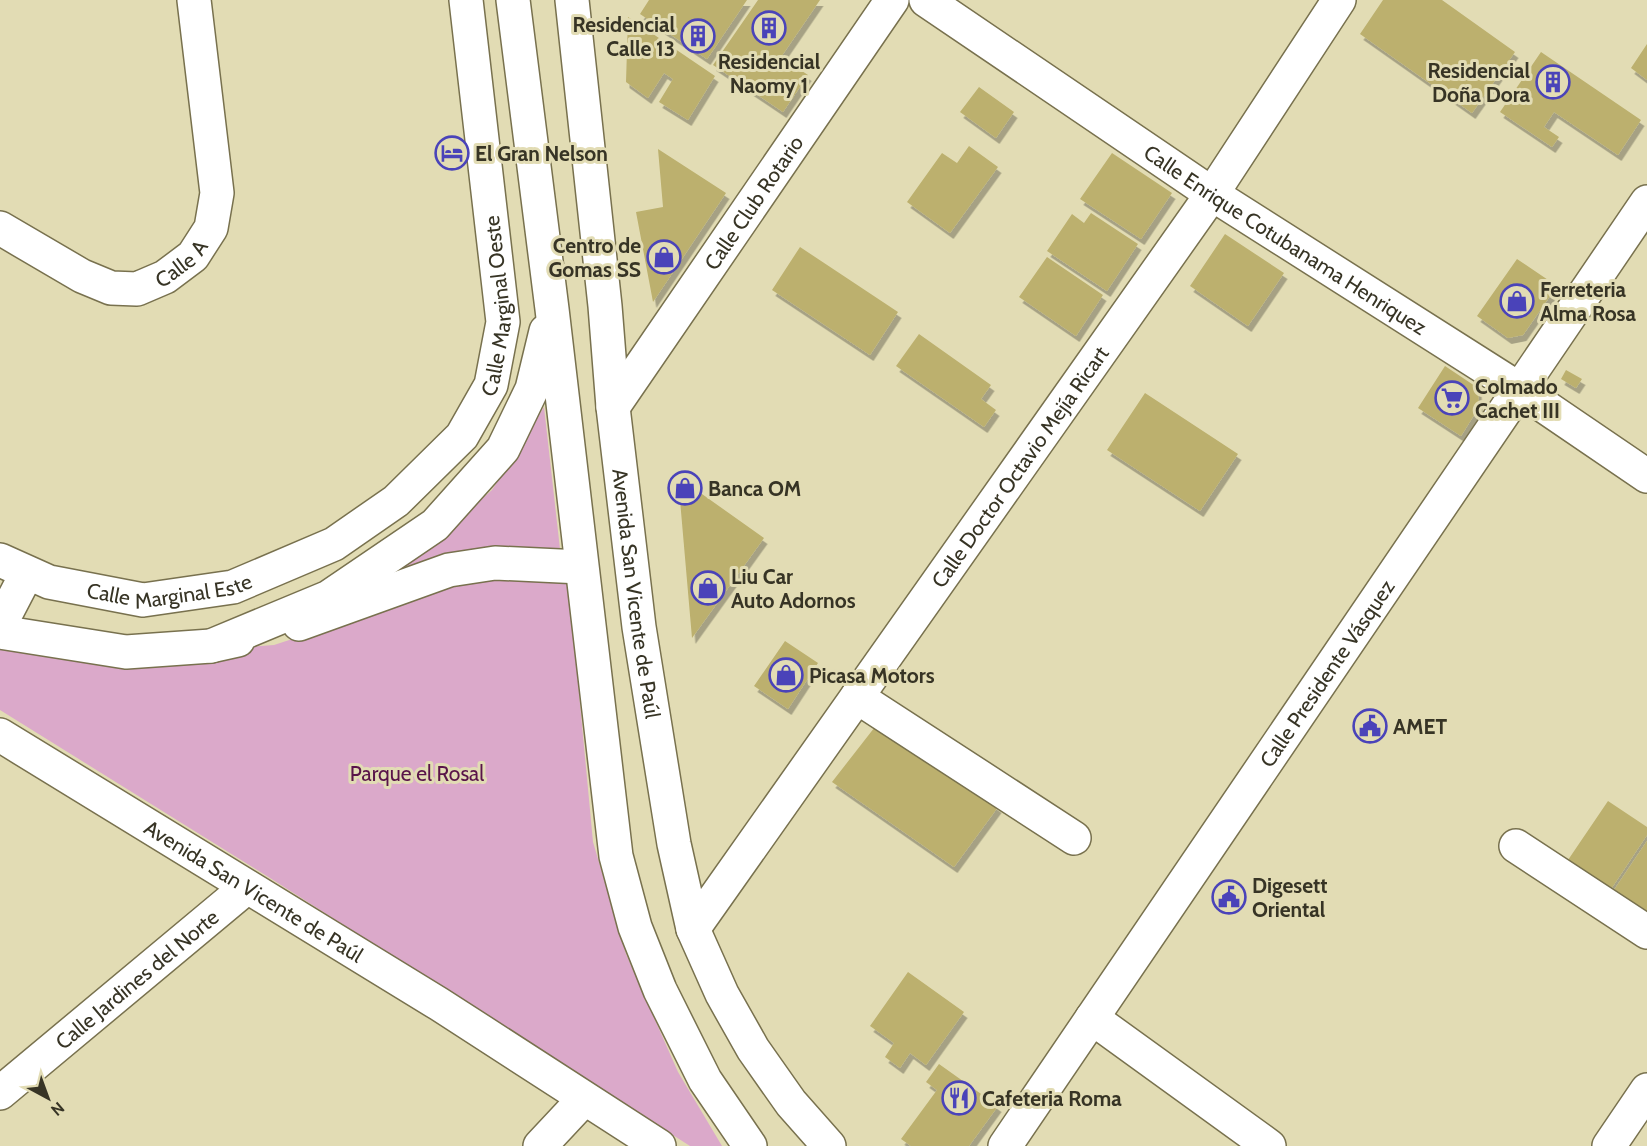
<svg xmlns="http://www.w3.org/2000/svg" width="1647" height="1146" viewBox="0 0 1647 1146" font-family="Cabin,sans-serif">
	<defs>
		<filter id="shadow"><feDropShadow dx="3.5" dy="6" stdDeviation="0" flood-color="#0004"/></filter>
	</defs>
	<rect width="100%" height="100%" fill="#e2dcb4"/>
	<path fill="#dba9ca" d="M544,407L560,549L466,550L398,573L492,490Z
		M568,576L593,842L626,954L678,1072L722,1146H690L270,878L0,710V641L236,648L274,645L329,627L453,578Z"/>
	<path fill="#bcb06e" filter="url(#shadow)" d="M649,0H747L707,59L640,14Z
		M758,0H820L781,57L808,75L783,112L713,65Z
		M1383,0H1442L1515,52L1472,113L1360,34Z
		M628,17L715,76L688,120L659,102L673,79L664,73L648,98L626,82Z
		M1647,44V80L1631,68Z
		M1541,52L1641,120L1618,155L1554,112L1544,127L1559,137L1552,147L1500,112Z
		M979,87L1014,112L996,138L960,112Z
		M969,146L998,167L950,233L907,202L942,153L957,163Z
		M658,149L726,193L653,302L636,212L663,207Z
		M1112,153L1172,193L1141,239L1080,199Z
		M1091,213L1138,244L1107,291L1047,251L1072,214L1084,223Z
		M1225,234L1284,273L1248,326L1190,286Z
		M800,247L898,312L870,355L772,290Z
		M1047,257L1103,295L1076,336L1019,297Z
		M1517,259L1557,286L1523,335L1508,338L1477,316Z
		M919,334L991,385L981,399L996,410L984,427L896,366Z
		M1445,366L1478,388L1479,407L1461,436L1418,408Z
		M1566,370L1582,379L1576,388L1561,379Z
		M1145,393L1238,454L1200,511L1107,450Z
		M678,477L764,538L692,638Z
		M785,641L818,663L788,709L754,686Z
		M878,723L998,807L954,867L832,782Z
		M1608,801L1647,827V835L1611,889L1568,860Z
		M1647,841V912L1614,890Z
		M908,972L964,1012L926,1065L910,1053L900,1068L885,1057L894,1043L870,1026Z
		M939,1064L998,1106L969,1146H911L901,1139L937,1090L926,1082Z"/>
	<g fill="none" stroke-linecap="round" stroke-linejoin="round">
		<defs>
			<g id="minor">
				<path id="s1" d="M926,0L1212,194L1519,389L1647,476"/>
				<path id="s2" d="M0,228L82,276L111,288L137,289L165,277L193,256L211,228L217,193L194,0"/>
				<path id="s3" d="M613,407L892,0"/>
				<path id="s4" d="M0,560L49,582L143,600L233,587L334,544L396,501L462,436L491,385L503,322L466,0"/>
				<path d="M299,624L449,570L495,563L581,567"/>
				<path d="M0,625L27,573"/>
				<path d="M0,632L126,652L211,646L238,640"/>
				<path d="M857,697L1074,838"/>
				<path id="s5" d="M0,735L439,1004L659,1146"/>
				<path d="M1516,846L1647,932"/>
				<path id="s6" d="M693,929L1212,194L1339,0"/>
				<path d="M1092,1018L1269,1146"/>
				<path id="s7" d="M0,1093L247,887"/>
				<path d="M540,1146L584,1099"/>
				<path id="s8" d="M1005,1146L1647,202"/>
				<path d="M1609,1146L1647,1090"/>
			</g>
			<g id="major">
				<path d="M513,0L552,309L616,856L635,927L660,990L705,1080L750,1146"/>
				<path id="s9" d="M572,0L605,306L613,407L639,627L674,844L693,929L722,994L753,1049L791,1103L829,1146"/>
				<path d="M211,646L329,597L435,525L503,449L532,389L546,331"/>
			</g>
		</defs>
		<use href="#minor" stroke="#78714e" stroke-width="36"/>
		<use href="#major" stroke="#78714e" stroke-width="36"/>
		<use href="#minor" stroke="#fff" stroke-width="33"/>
		<use href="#major" stroke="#fff" stroke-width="33"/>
	</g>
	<defs>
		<symbol id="building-ring" viewBox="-11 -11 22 22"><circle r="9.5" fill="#e2dcb4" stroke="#4a43b9" stroke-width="1.5"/><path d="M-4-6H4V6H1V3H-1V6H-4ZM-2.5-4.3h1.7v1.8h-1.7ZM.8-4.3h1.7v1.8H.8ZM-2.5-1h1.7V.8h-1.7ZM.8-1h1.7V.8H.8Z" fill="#4a43b9"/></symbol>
		<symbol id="hotel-ring" viewBox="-11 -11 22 22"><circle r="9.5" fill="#e2dcb4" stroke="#4a43b9" stroke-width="1.5"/><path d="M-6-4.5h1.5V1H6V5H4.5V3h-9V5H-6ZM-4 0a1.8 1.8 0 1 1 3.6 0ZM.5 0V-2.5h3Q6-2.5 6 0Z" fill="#4a43b9"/></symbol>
		<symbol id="shop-ring" viewBox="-11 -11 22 22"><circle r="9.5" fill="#e2dcb4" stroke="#4a43b9" stroke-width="1.5"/><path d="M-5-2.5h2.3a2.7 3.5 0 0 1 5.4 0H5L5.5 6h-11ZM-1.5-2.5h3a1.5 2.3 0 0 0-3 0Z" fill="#4a43b9"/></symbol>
		<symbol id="supermarket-ring" viewBox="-11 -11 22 22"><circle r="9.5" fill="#e2dcb4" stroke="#4a43b9" stroke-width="1.5"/><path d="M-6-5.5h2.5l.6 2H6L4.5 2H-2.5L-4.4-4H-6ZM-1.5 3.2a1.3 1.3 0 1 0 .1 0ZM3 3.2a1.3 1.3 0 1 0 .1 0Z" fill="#4a43b9"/></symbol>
		<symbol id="civic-ring" viewBox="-11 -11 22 22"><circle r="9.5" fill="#e2dcb4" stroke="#4a43b9" stroke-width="1.5"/><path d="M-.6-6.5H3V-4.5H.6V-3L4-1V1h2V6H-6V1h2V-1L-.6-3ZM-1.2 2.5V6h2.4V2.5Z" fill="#4a43b9"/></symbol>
		<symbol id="restaurant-ring" viewBox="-11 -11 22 22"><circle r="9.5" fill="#e2dcb4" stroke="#4a43b9" stroke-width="1.5"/><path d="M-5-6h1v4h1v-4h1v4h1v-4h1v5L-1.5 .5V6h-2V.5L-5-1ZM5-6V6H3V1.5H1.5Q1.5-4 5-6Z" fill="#4a43b9"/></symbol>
	</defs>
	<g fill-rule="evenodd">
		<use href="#building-ring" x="750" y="9" width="38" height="38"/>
		<use href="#building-ring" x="679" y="17" width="38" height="38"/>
		<use href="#building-ring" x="1534" y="63" width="38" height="38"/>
		<use href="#hotel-ring" x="433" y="134" width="38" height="38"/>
		<use href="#shop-ring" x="645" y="238" width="38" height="38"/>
		<use href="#shop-ring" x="1498" y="282" width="38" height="38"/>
		<use href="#supermarket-ring" x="1433" y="379" width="38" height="38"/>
		<use href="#shop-ring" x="666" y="469" width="38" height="38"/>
		<use href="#shop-ring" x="689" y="569" width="38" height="38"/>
		<use href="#shop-ring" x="767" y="656" width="38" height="38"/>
		<use href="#civic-ring" x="1351" y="707" width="38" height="38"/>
		<use href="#civic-ring" x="1210" y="878" width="38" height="38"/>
		<use href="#restaurant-ring" x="940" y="1079" width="38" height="38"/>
	</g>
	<g text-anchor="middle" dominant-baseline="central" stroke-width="6" stroke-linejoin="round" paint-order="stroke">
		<g font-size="21" font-weight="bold" fill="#373425" stroke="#e2dcb4" text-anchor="start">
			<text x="675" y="24" text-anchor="end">Residencial<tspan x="675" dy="24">Calle 13</tspan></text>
			<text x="769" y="61" text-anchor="middle">Residencial<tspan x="769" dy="24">Naomy 1</tspan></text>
			<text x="1530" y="70" text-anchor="end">Residencial<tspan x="1530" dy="24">Doña Dora</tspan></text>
			<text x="475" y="153">El Gran Nelson</text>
			<text x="641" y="245" text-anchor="end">Centro de<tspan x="641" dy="24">Gomas SS</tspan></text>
			<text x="1540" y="289">Ferreteria<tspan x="1540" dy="24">Alma Rosa</tspan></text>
			<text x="1475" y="386">Colmado<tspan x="1475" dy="24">Cachet III</tspan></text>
			<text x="708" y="488">Banca OM</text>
			<text x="731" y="576">Liu Car<tspan x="731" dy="24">Auto Adornos</tspan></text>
			<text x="809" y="675">Picasa Motors</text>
			<text x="1393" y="726">AMET</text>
			<text x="1252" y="885">Digesett<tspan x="1252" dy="24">Oriental</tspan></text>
			<text x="982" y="1098">Cafeteria Roma</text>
		</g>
		<g font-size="21" fill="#373425" stroke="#e2dcb4">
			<text stroke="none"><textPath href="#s3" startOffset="248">Calle Club Rotario</textPath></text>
			<text stroke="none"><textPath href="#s1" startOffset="432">Calle Enrique Cotubanama Henriquez</textPath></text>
			<text stroke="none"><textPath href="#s2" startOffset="204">Calle A</textPath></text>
			<text stroke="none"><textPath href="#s4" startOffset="657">Calle Marginal Oeste</textPath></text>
			<text stroke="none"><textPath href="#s6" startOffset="566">Calle Doctor Octavio Mejía Ricart</textPath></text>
			<text stroke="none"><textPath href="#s4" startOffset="176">Calle Marginal Este</textPath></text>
			<text stroke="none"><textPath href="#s9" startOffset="597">Avenida San Vicente de Paúl</textPath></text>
			<text stroke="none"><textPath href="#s8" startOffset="572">Calle Presidente Vásquez</textPath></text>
			<text stroke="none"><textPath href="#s5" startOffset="298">Avenida San Vicente de Paúl</textPath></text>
			<text stroke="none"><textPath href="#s7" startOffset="178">Calle Jardines del Norte</textPath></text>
		</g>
		<g font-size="21" fill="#591449" stroke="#e2dcb4">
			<text x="417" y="773">Parque el Rosal</text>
		</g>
	</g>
	<g transform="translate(48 1098) rotate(139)" stroke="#e2dcb4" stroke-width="4.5" paint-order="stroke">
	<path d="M0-4.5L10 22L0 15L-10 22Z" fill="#373425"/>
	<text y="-9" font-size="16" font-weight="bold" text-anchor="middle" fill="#373425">N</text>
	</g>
</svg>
